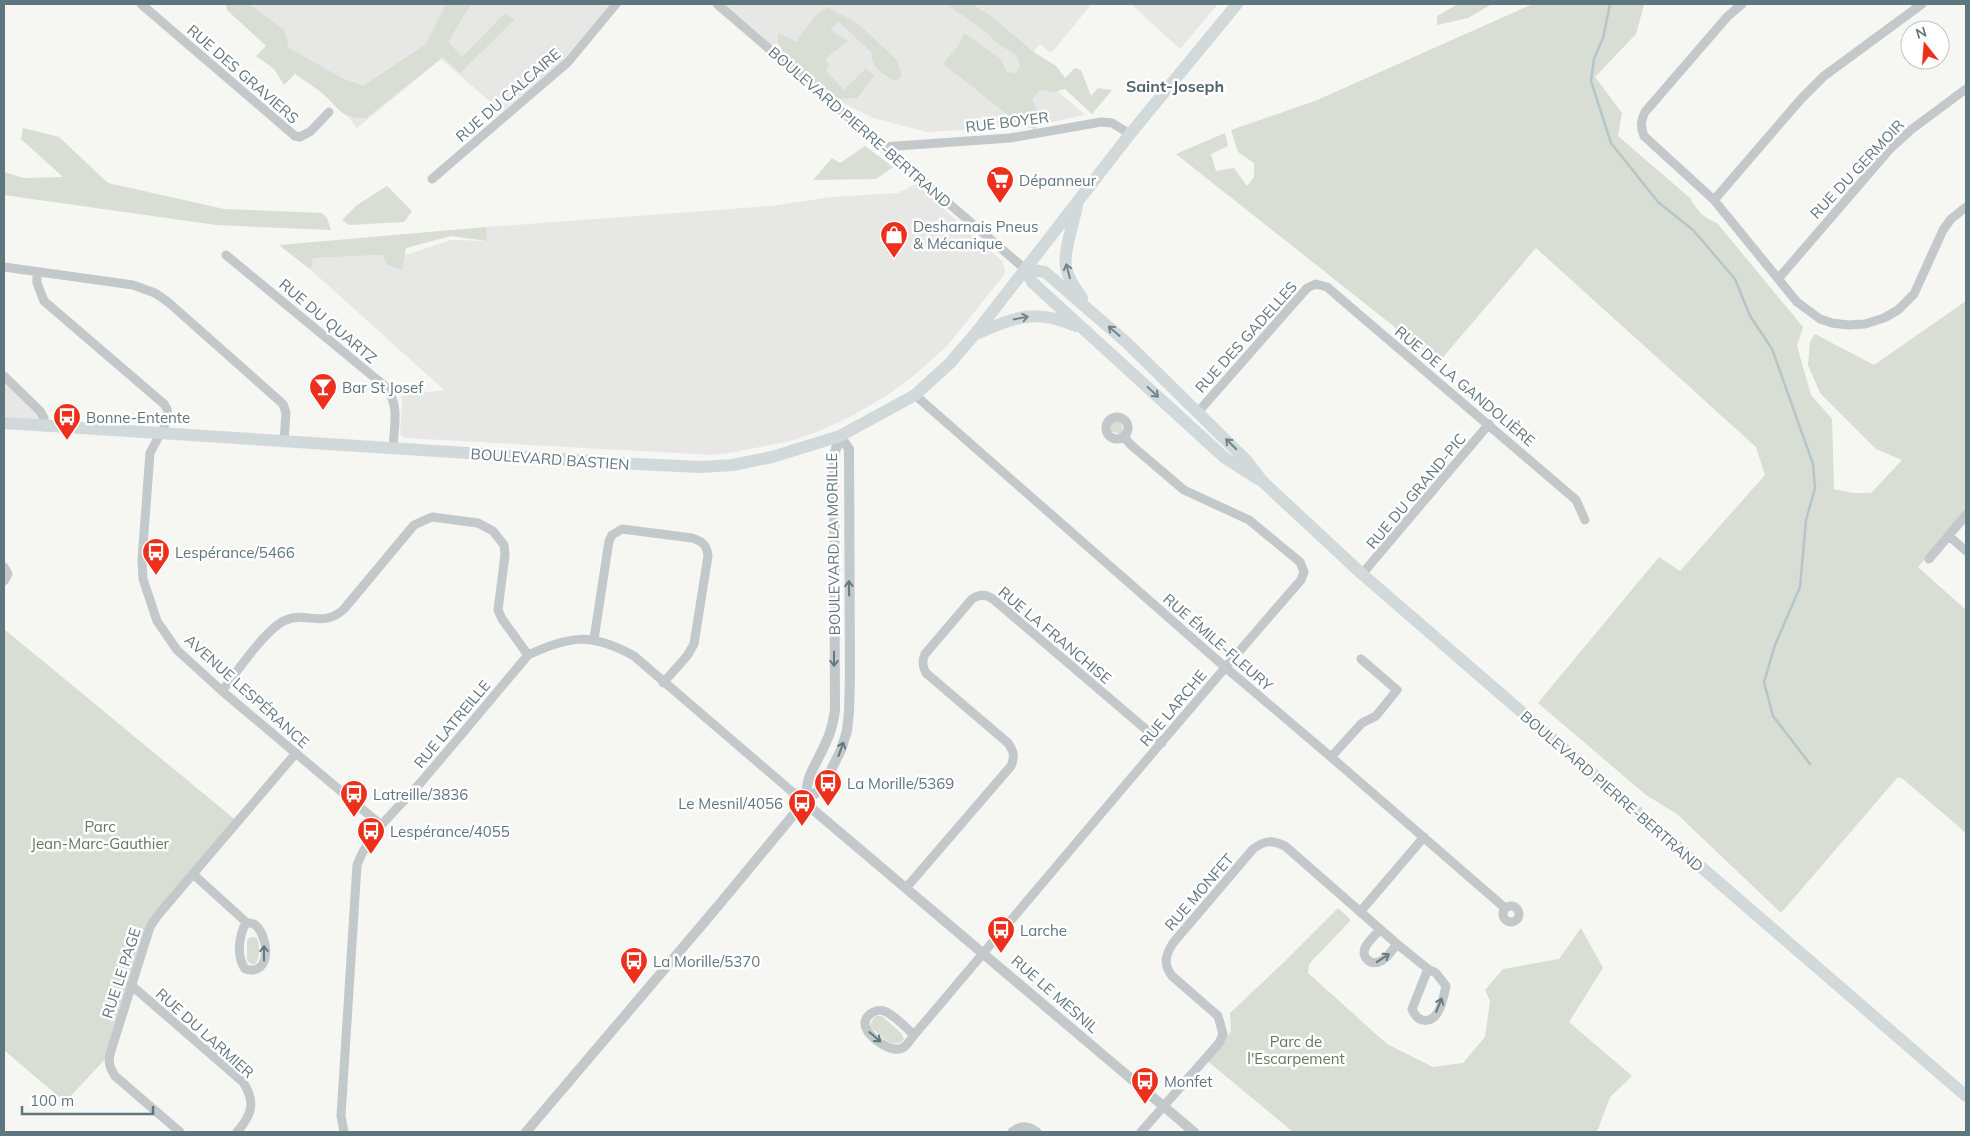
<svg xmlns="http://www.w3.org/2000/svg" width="1970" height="1136" viewBox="0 0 1970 1136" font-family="Mulish,sans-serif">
	<rect width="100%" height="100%" fill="#f6f6f2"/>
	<path fill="#e7e7e6" d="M229,4H610L564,59L502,112L441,59L357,128L323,85Z
		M723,4H1092L1051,53L1040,44L1024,62L1085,115L1034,126L927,132L873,118L837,100Z
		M1131,4H1218L1180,49Z
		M916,184L1002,261L1005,269L1004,275L948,345L917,373L889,394L854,415L819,431L791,441L735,452L713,455L405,438L400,434L402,400L400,396L444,390L311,270L313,258L409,254L451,240L486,241V227L771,206L831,197L898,193Z
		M4,376L35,405L43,425L4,423Z"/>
	<path fill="#d8ded3" d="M226,4H249L284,30L289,48L342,78L363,86L426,44L446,4H471L448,42L462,57L504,14L515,19L460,73L443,57L366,118C340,118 341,110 324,95C315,87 305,81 295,74L284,85L274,69L256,56L266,46L227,10Z
		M946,4H972L994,18L1032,51L1056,66L1065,78L1075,68L1081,70L1091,96L1098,88L1112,90L1092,114L1065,89L1054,92L1040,90L1032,100L1041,117L1036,129L1022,126L943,64L959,45L964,33L1001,59L1007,72L1015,74L1020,66L1016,55L997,43L985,31Z
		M1458,4H1492L1468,18L1437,25V16Z
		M1533,4L1644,5L1636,34L1595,77L1622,113L1618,136L1690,198C1697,210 1703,218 1717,223L1803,327L1797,346L1811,395L1832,419L1834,489L1852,493H1871L1902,460L1876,449L1820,393L1808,365L1810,342L1815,334L1874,365L1966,301V514L1918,567L1909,559L1966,610V833L1903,779L1898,777L1781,913L1677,814L1646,795L1538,703L1659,557L1680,571L1765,475L1756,447L1536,248L1439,362L1176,154L1225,133L1228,146L1211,154L1216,171L1234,168L1247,186L1254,177V163L1238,152L1231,130L1315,101Z
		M827,7L857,23L896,59L902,75L896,81C885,75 870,68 872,53L839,22L830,30L848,41L825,59L829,64L826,71L844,90L866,68L874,76L857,98L838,99L810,80L784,55L778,41V33L796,42L815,16Z
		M23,128L59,137L108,183L224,209L322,213L327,218L331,230L216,225L4,195V172L24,178L63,177L21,139Z
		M865,146L893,167L876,179L813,180L832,158L840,163Z
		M387,186L412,211L404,222L349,225L342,220L357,205Z
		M486,227L487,241L451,236L406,248L402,270L388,265L382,255L313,258L311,270L279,245Z
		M1115,420L1121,423L1124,434L1122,435L1111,431L1110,424Z
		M4,629L238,822L158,915L110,1054L65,1102L4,1050Z
		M1338,908L1351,920L1309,964L1308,973L1387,1044L1433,1067L1463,1063L1485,1037L1490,1001L1485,990L1503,969L1559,959L1581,928L1603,968L1569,1022L1632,1076L1610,1097L1597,1132H1293L1205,1059L1231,1032L1230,1013L1282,964Z
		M251,937L257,938C260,944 260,959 255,964H251L247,960V940Z
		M876,1016H882L901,1033L904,1039C894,1052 879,1034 870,1027L871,1022Z"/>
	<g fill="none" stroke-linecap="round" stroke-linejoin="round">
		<path stroke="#b6c6c8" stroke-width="2.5" d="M1610,4L1603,38L1594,59L1591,81L1611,143L1658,202L1693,230L1735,279L1750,316L1772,349L1813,464L1815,488L1806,520L1800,587L1775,645L1764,682L1773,716L1810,764"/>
		<path stroke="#c3c8ca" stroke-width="9" d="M141,4L295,136L300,137L311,131L329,112
			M717,4L1025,269
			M1742,4L1727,17L1645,112C1641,121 1640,126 1644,136L1714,200L1797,302L1820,319L1832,323L1848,325L1865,324L1884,318L1898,310L1914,294L1943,230L1951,219L1966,207
			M883,147L1010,138L1101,122L1112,123L1130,134
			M432,179L568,62L616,4
			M1714,200L1801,99L1824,76L1922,4
			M226,255L386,387C400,406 394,426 393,448
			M4,267L133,285L155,293L168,302L283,404L286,413L284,441
			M37,272V283L44,301L164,404L167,409L168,419L150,453L142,560L143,579L157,621L177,650L222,691L381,825
			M1778,279L1889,150L1912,129L1966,89
			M4,376L40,411L44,418L43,425
			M915,395L1225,667L1331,757L1505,908
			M1198,412L1307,288L1316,284L1327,287L1576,500L1585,520
			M1106 428a11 11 0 1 1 22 0a11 11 0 1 1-22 0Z
			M1949,536L1966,551
			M1929,559L1966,515
			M4,567L8,574L4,581
			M1362,574L1489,424
			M594,639L609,541L612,535L622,529L692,538C702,541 707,545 708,556L694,644L687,656L663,683
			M222,691C236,673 267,627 286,620C308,611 322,629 344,609L414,525L432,517L478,523L493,531L504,545L505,555L498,610L502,619L528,655
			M1331,757L1362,723L1376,716L1397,690L1361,659
			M193,874L246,922C248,923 251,923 254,924C269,934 273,977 245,969C236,956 239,936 246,922
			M906,888L1011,766C1015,756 1014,752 1008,743L926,673C922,666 922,661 925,654L972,599C980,594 985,594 993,599L1162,743
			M1503 914a8 8 0 1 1 16 0a8 8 0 1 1-16 0Z
			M1360,912L1424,837
			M1380,930C1375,935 1368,941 1365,948C1361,958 1371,966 1381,961C1388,958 1392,950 1397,944
			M131,985L243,1082C256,1102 252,1115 237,1132
			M914,1035C906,1028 895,1015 884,1011C875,1008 861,1017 866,1028C870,1038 893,1055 904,1047C908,1044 911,1039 914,1035C1043,883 1170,730 1301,580L1304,572L1300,562L1249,520L1184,490L1131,445L1124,437
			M180,1132L115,1076C110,1068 108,1063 110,1054L150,927L158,915L296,753
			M344,1132L341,1116L357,865C370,830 399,808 422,781C458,739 493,697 528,655C571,635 592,633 634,656L804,802
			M1012,1132C1020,1125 1028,1125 1037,1132
			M1141,1132L1219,1043L1223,1034L1218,1016L1172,976C1163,964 1165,956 1173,943L1253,849C1265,840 1272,840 1285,846L1397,944L1428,969L1436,973L1446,986C1444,994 1443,1003 1439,1010C1432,1024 1418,1024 1412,1009L1428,969"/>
		<path stroke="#c3c8ca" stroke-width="10" d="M804,802L1194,1132
			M804,802C806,793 807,783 810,775C821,751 832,737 835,710L834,455L840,436
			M526,1132L718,906L804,802L822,788L841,750L847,731L849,712L850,676L849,449L840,436"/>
		<path stroke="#d2d9db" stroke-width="12" d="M1077,206C1074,222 1063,251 1066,267C1068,279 1076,289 1082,298
			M1025,269L1045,272L1126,342L1246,460L1262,481L1362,574L1966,1096
			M1025,269L1032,282L1225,458L1258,479
			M976,334C1016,317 1035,308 1076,326
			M4,423L637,464L700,467L733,465L772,457L840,436L915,395L950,363L975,334L1130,134L1237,4"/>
	</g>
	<defs><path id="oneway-shaft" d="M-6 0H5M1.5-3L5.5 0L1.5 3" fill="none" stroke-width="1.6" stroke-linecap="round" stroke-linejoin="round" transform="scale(1.25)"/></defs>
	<g stroke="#70858d">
		<use href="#oneway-shaft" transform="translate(1068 271) rotate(-105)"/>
		<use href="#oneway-shaft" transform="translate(1021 318) rotate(-11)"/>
		<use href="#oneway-shaft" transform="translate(1114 331) rotate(-139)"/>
		<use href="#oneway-shaft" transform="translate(1153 392) rotate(43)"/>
		<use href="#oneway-shaft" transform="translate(1231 444) rotate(-135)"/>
	</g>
	<g stroke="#647a83">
		<use href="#oneway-shaft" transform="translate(849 588) rotate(-91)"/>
		<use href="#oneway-shaft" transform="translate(834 659) rotate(90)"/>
		<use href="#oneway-shaft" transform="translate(841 749) rotate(-70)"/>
		<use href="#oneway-shaft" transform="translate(264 953) rotate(-90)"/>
		<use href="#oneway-shaft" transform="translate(1383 958) rotate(-33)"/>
		<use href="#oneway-shaft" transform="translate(1439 1005) rotate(-68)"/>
		<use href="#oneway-shaft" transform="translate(875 1037) rotate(41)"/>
	</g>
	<defs>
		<symbol id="supermarket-pin" viewBox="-11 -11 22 30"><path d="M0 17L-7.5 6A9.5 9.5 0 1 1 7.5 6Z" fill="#ed2f1c" stroke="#fff"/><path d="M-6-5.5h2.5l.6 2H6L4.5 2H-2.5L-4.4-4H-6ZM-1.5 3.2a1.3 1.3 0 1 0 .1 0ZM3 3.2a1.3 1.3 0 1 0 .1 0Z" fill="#fff"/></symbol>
		<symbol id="shop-pin" viewBox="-11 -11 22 30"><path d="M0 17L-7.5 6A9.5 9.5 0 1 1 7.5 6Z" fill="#ed2f1c" stroke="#fff"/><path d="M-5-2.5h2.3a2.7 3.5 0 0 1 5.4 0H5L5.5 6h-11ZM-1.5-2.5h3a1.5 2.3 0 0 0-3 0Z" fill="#fff"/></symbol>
		<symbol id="bar-pin" viewBox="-11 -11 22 30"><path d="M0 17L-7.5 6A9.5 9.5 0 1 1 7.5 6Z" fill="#ed2f1c" stroke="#fff"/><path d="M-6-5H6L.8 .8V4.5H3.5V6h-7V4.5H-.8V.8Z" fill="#fff"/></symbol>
		<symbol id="bus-pin" viewBox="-11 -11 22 30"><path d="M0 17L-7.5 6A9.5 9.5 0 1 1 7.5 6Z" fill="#ed2f1c" stroke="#fff"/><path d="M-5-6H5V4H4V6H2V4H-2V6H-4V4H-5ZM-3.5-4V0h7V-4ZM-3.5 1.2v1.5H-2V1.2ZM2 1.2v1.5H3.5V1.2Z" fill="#fff"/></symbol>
	</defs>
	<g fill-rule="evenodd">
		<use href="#supermarket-pin" x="984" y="164" width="32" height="43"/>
		<use href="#shop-pin" x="878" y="219" width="32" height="43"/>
		<use href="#bar-pin" x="307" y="371" width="32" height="43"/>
		<use href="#bus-pin" x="51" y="401" width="32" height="43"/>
		<use href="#bus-pin" x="140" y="536" width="32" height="43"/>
		<use href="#bus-pin" x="812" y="767" width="32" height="43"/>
		<use href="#bus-pin" x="338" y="778" width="32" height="43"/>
		<use href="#bus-pin" x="786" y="787" width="32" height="43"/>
		<use href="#bus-pin" x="355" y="815" width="32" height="43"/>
		<use href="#bus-pin" x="985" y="914" width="32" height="43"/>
		<use href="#bus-pin" x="618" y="945" width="32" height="43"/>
		<use href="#bus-pin" x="1129" y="1065" width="32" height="43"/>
	</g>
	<g text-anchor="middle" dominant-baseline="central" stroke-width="5" stroke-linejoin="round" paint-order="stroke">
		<g font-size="15" fill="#5f767f" stroke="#fff">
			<text transform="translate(243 74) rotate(41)">RUE DES GRAVIERS</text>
			<text transform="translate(508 95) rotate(-41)">RUE DU CALCAIRE</text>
			<text transform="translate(1007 122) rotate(-7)">RUE BOYER</text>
			<text transform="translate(860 127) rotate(41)">BOULEVARD PIERRE-BERTRAND</text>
			<text transform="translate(1857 169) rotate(-47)">RUE DU GERMOIR</text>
			<text transform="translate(328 321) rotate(40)">RUE DU QUARTZ</text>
			<text transform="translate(1246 337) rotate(-48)">RUE DES GADELLES</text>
			<text transform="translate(1465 386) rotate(40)">RUE DE LA GANDOLIÈRE</text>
			<text transform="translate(550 459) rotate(4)">BOULEVARD BASTIEN</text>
			<text transform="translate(1416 491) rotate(-50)">RUE DU GRAND-PIC</text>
			<text transform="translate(833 544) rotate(-91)">BOULEVARD LA MORILLE</text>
			<text transform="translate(1055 635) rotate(40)">RUE LA FRANCHISE</text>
			<text transform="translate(1218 642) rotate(41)">RUE ÉMILE-FLEURY</text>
			<text transform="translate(247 691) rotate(42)">AVENUE LESPÉRANCE</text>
			<text transform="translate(1173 708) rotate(-50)">RUE LARCHE</text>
			<text transform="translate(452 724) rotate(-50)">RUE LATREILLE</text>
			<text transform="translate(1612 791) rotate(41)">BOULEVARD PIERRE-BERTRAND</text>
			<text transform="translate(1199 892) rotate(-49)">RUE MONFET</text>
			<text transform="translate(121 973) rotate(-72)">RUE LE PAGE</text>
			<text transform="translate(1055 994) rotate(41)">RUE LE MESNIL</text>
			<text transform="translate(205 1033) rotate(42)">RUE DU LARMIER</text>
		</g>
		<g font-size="15" fill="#5f767f" stroke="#fff" text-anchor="start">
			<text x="1019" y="180">Dépanneur</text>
			<text x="913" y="226">Desharnais Pneus<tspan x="913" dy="17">&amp; Mécanique</tspan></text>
			<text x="342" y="387">Bar St Josef</text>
			<text x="86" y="417">Bonne-Entente</text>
			<text x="175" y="552">Lespérance/5466</text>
			<text x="847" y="783">La Morille/5369</text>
			<text x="373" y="794">Latreille/3836</text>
			<text x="783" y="803" text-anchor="end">Le Mesnil/4056</text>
			<text x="390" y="831">Lespérance/4055</text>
			<text x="1020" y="930">Larche</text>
			<text x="653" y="961">La Morille/5370</text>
			<text x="1164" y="1081">Monfet</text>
		</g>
		<g font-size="15" fill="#66775f" stroke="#fff">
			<text x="100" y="826">Parc<tspan x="100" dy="17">Jean-Marc-Gauthier</tspan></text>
			<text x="1296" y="1041">Parc de<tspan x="1296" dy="17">l'Escarpement</tspan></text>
		</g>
		<g font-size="16" font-weight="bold" fill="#52636a" stroke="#fff">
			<text x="1175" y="86">Saint-Joseph</text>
		</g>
	</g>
	<rect width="1970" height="1136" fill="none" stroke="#5f767f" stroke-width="10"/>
	<g transform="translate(1925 45) rotate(343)"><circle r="24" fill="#ffffff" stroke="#bfc8cc"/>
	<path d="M0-4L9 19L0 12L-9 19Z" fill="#ed2f1c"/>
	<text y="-8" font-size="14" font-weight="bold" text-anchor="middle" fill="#5f767f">N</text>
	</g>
	<path d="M22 1106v8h131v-8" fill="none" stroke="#5f767f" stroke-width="2.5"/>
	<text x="30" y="1106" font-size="15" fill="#5f767f" stroke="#ffffff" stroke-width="4" paint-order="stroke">100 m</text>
</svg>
